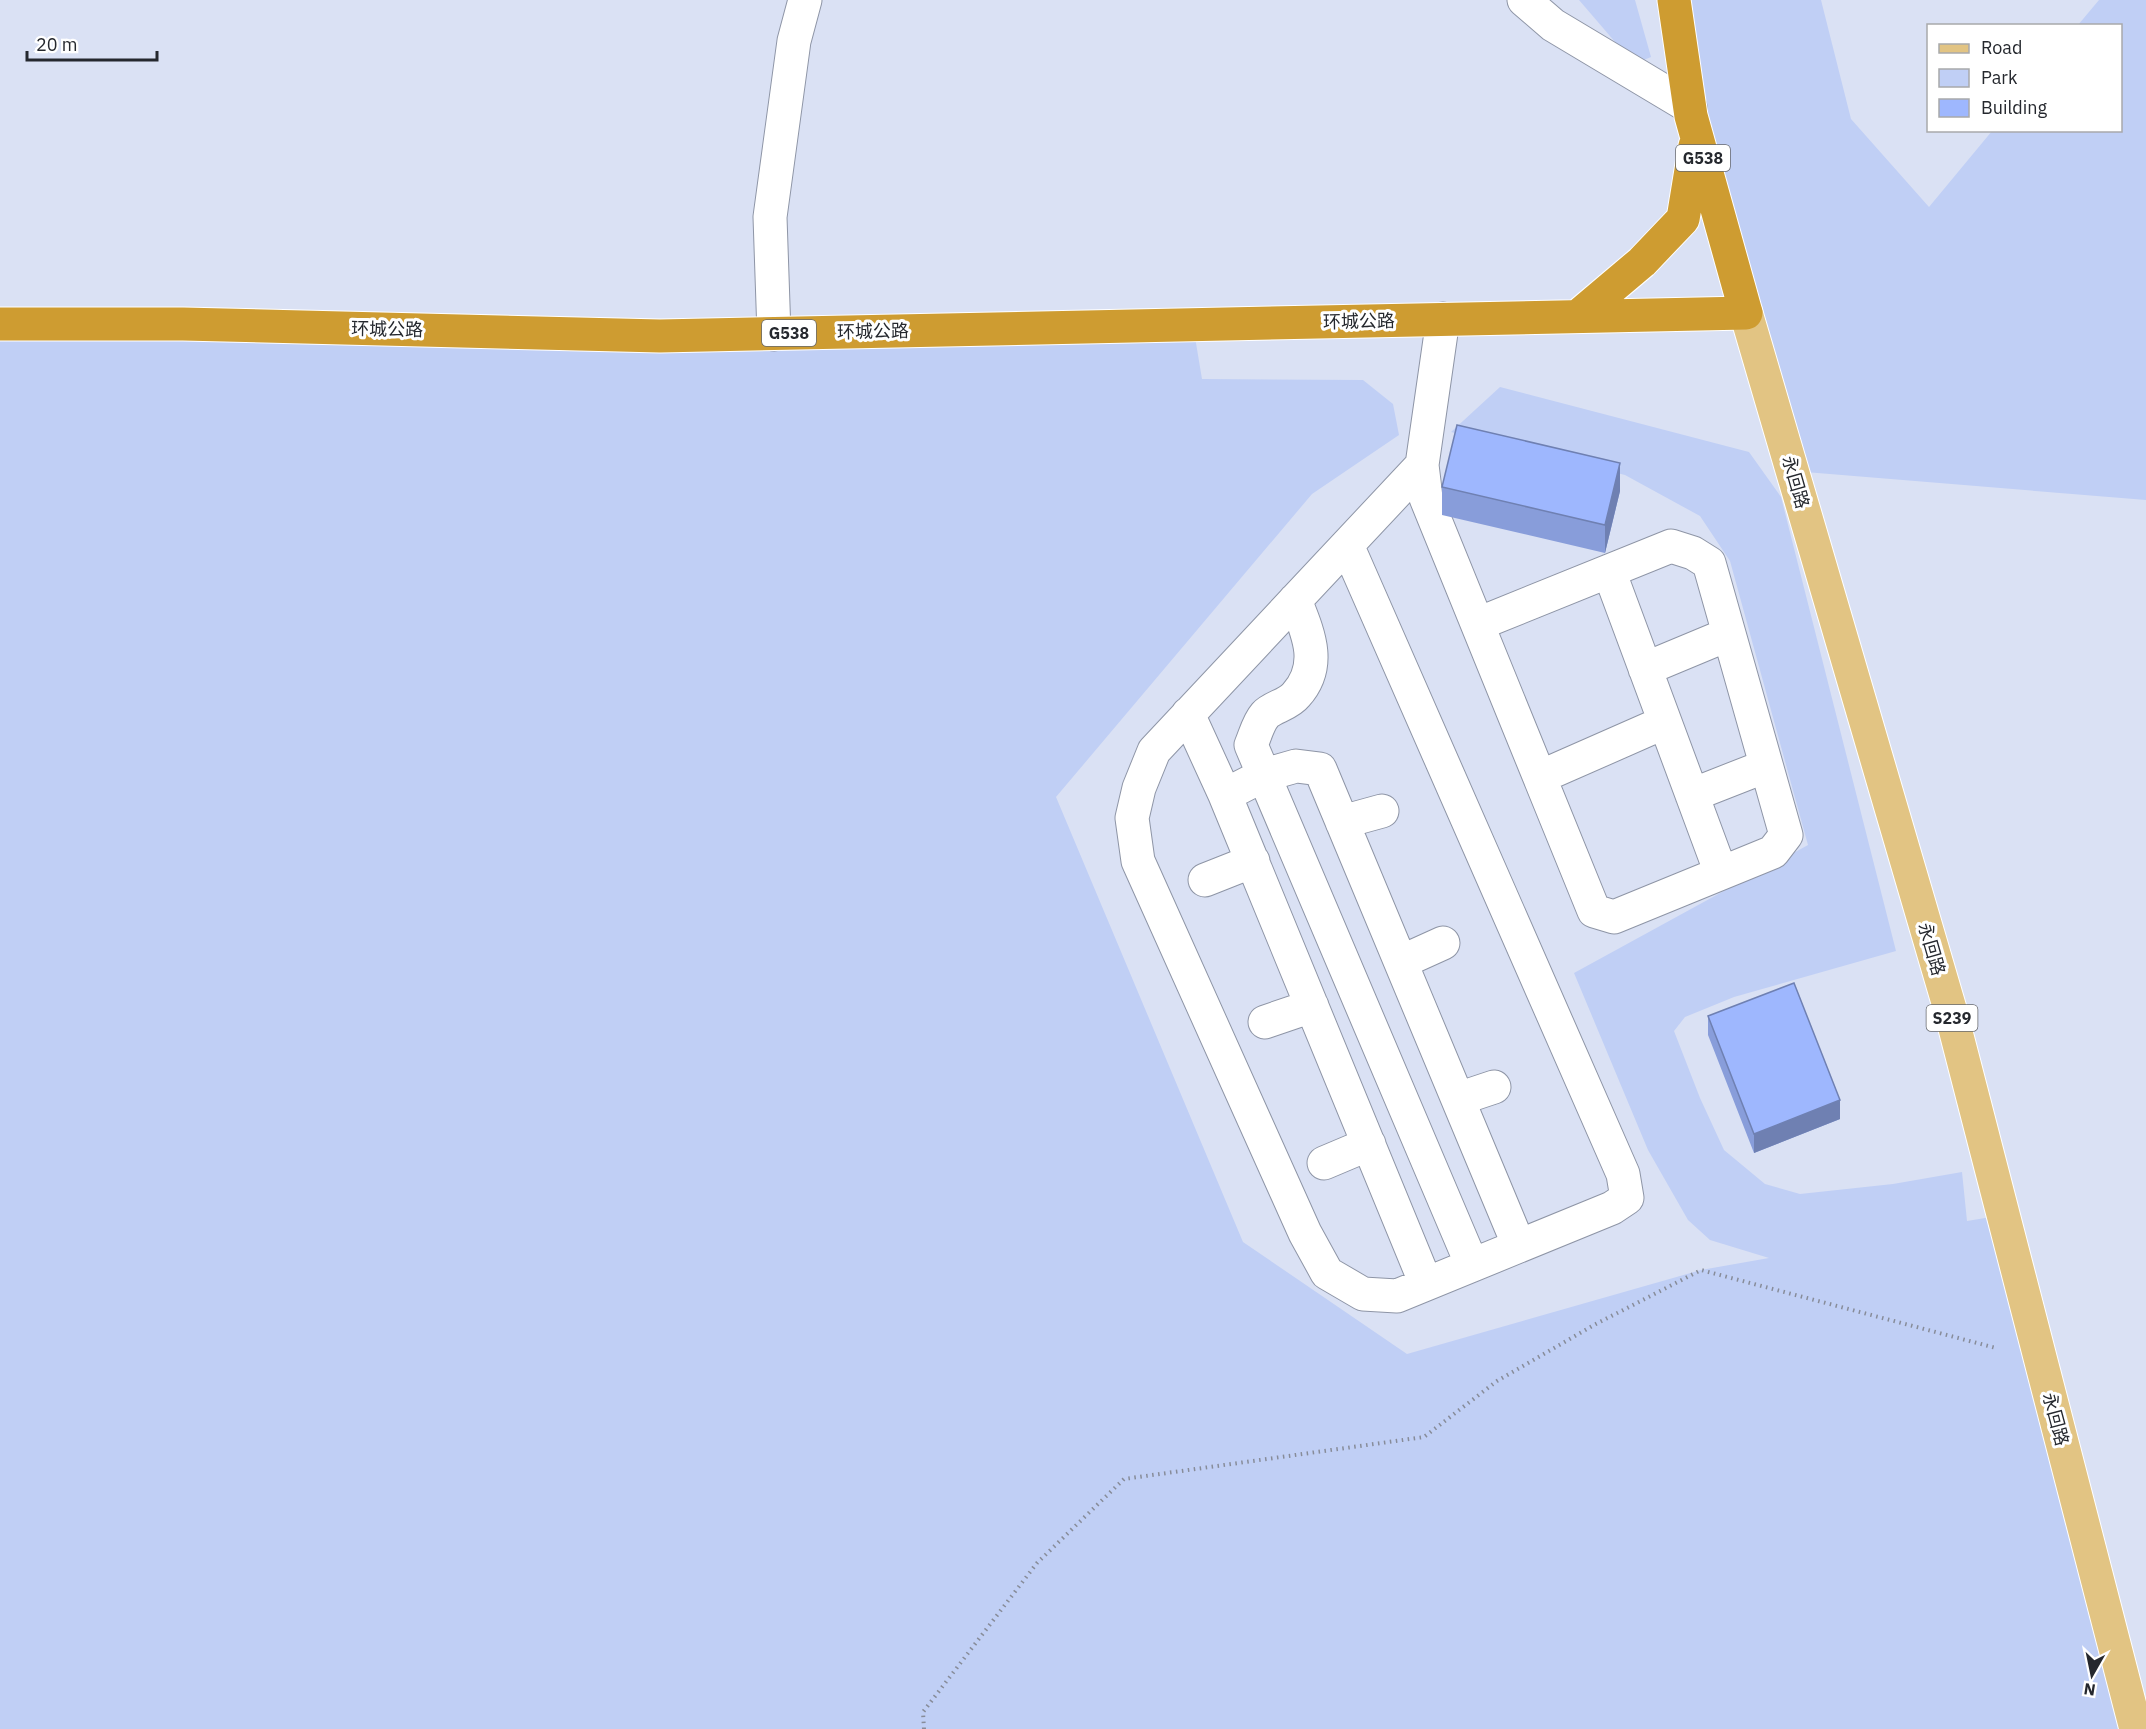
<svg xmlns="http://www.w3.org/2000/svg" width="2146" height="1729" viewBox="0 0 2146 1729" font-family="'IBM Plex Sans','Noto Sans SC',sans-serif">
	<rect width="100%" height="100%" fill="#dae1f4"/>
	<path fill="#c0cff5" d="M1579,0H1635L1651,57L1634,64Z
		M1674,0H1821L1851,119L1929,207L1992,131L2120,130V26L2078,25L2099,0H2146V500L1793,471Z
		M0,324L1193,325L1202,379L1363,380L1393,404L1399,435L1312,494L1056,797L1243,1242L1407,1354L1701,1270L1769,1258L1710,1240L1688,1220L1648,1150L1574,973L1808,845L1730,561L1700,516L1625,475L1451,432L1500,387L1749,452L1781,497L1896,951L1734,997L1685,1017L1674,1031L1700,1098L1724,1150L1765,1184L1800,1194L1893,1184L1962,1172L1967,1221L2003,1215L2131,1729H0Z"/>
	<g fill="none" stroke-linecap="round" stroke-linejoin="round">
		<defs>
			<path id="minor" d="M1524,0L1553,25L1690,107
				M1443,319L1422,465L1426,498L1594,911L1614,917L1773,852L1786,835L1709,563L1693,553L1671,546L1478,624
				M774,334L770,217L794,41L805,0
				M1347,545L1623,1174L1627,1198L1612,1208L1397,1296L1363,1294L1327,1273L1305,1233L1138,861L1132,818L1139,788L1154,751L1422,465
				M1609,571L1721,873
				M1295,600C1308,633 1323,665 1296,695C1288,705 1272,707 1265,715C1258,723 1255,736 1251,745L1472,1265
				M1645,669L1729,634
				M1188,714L1225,795
				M1540,777L1665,722
				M1692,795L1766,766
				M1342,822L1382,811
				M1205,880L1253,861
				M1401,962L1443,943
				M1265,1022L1312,1006
				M1458,1099L1494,1087
				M1324,1163L1369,1144
				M1426,1284L1225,795L1264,775L1296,766L1320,769L1519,1246"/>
			<path id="major" d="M1746,313L1950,1009L2136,1729"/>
			<path id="highway" d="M1578,316L1642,262L1683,219L1695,146
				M0,324H183L660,336L1746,313L1691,116L1674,0"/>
		</defs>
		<use href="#minor" stroke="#8e95a6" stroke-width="35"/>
		<use href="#major" stroke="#fff" stroke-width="35"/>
		<use href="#highway" stroke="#fff" stroke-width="35"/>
		<path stroke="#878c99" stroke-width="4" stroke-dasharray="1.5 4.5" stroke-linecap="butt" d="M924,1729L923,1712L1037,1563L1124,1479L1424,1437L1497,1381L1594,1325L1701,1270L1996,1348"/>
		<use href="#minor" stroke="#fff" stroke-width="33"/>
		<use href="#major" stroke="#e2c483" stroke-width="33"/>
		<use href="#highway" stroke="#ce9c31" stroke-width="33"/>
	</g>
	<path fill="#889dda" d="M1442,487L1620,491L1605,553L1442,515Z
		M1708,1016L1840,1119L1754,1153L1708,1035Z"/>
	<path fill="#6f80b2" d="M1620,463V491L1605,553V525Z
		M1840,1100V1119L1754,1153V1134Z"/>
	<path fill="#9eb7fe" stroke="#6f80b2" stroke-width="1.5" d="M1457,425L1620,463L1605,525L1442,487Z
		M1794,983L1840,1100L1754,1134L1708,1016Z"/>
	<g text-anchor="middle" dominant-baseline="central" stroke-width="6" stroke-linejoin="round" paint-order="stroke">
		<g fill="#fff" stroke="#66686d" stroke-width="1.5">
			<rect x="1676" y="145" width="54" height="26" rx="4.5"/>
			<rect x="762" y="320" width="54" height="26" rx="4.5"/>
			<rect x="1926.5" y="1005" width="51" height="26" rx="4.5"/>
		</g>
		<g font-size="16" font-weight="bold" fill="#25282e">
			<text x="1703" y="158">G538</text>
			<text x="789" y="333">G538</text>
			<text x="1952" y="1018">S239</text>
		</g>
		<g font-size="18" fill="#25282e" stroke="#fff">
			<text transform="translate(1359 321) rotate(-1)">环城公路</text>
			<text transform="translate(387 329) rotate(1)">环城公路</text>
			<text transform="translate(873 331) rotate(-1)">环城公路</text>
			<text transform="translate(1796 482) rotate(74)">永回路</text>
			<text transform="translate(1932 949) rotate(74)">永回路</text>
			<text transform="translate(2056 1419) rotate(75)">永回路</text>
		</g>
	</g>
	<rect x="1927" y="24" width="195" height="108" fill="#ffffff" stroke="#a8a9ab" stroke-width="1.5"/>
	<rect x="1939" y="44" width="30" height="9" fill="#e2c483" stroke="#a8a9ab" stroke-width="1.5"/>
	<text x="1981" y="54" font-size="18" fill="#25282e">Road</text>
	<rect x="1939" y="69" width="30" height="18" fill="#c0cff5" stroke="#a8a9ab" stroke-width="1.5"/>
	<text x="1981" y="84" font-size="18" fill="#25282e">Park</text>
	<rect x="1939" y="99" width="30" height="18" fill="#9eb7fe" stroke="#a8a9ab" stroke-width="1.5"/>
	<text x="1981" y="114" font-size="18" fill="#25282e">Building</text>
	<g transform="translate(2092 1675) rotate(189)" stroke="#ffffff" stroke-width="4.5" paint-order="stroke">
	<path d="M0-4.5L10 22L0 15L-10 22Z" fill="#25282e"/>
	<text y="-9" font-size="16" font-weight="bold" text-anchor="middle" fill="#25282e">N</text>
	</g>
	<path d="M27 51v9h130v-9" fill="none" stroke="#25282e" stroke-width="3"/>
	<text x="36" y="51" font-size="18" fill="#25282e" stroke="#ffffff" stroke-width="4.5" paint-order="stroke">20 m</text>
</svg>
